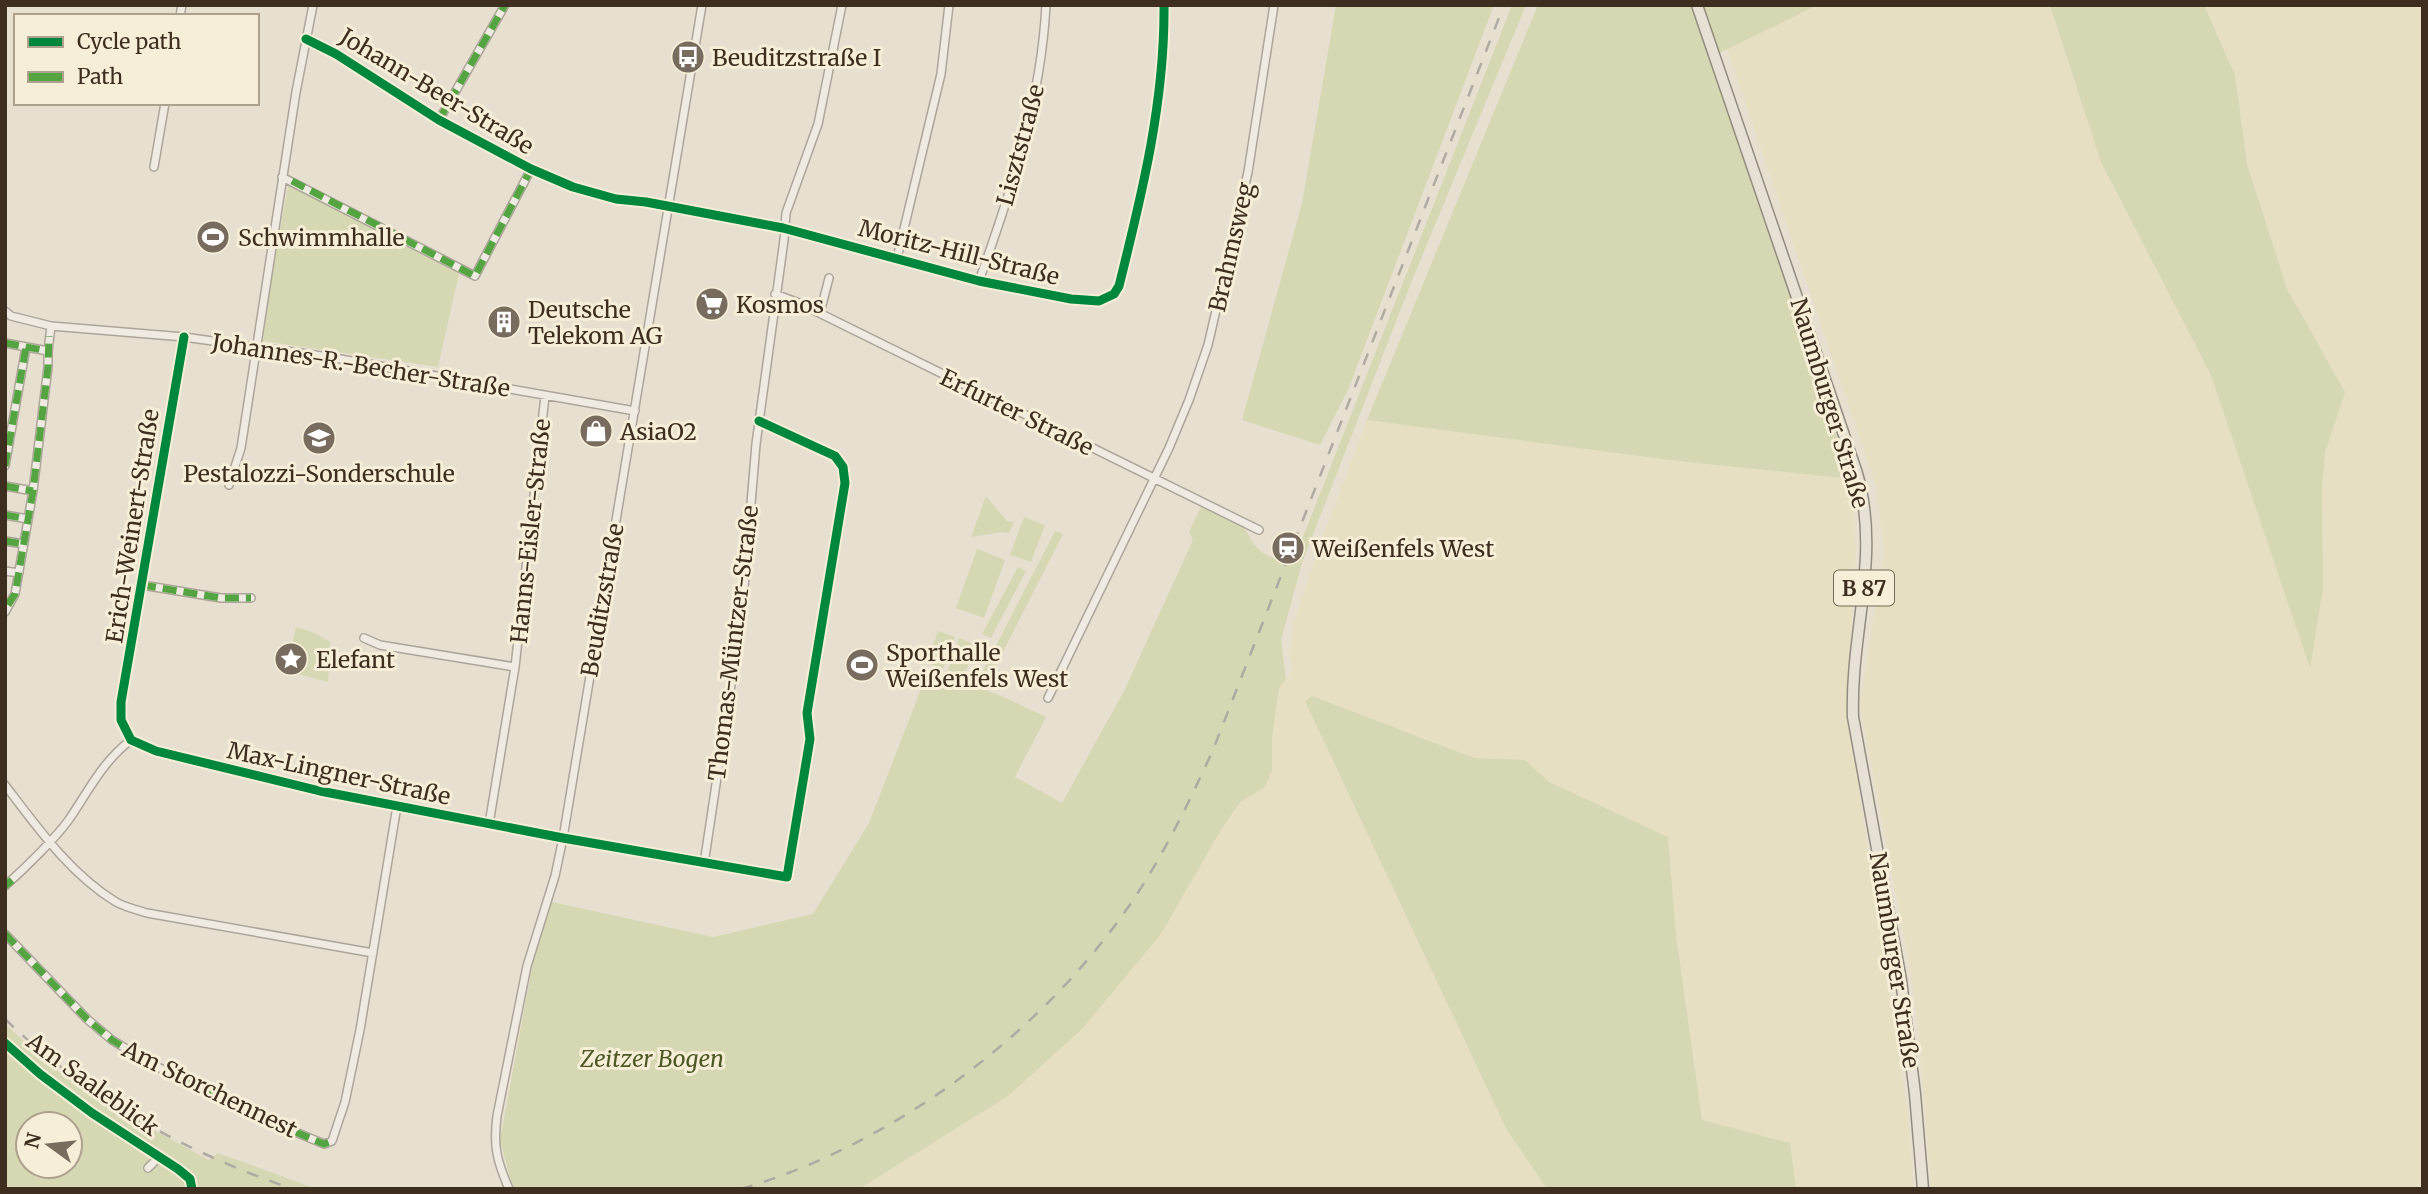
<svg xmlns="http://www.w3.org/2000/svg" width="2428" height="1194" viewBox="0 0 2428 1194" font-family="Merriweather,serif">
	<rect width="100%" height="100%" fill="#e7e0d1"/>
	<path fill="#e6dfc2" d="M1817,5H2050L2101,162L2211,375L2310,666L2323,589L2322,490L2325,452L2345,392L2287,289L2247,164L2235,75L2204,5H2423V1189H1931L1918,1024L1908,958L1860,705L1884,553L1877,489L1727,49Z
		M1367,420L1678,461L1852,479L1856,549L1847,711L1908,1114L1914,1189H1796L1790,1143L1702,1121L1676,935L1667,837L1549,782L1525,760L1474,758L1312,696L1305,701L1506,1128L1547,1189H859L1008,1096L1241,801L1264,788L1272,771V738L1279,688L1293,670L1289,653L1294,622L1318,549Z"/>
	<path fill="#d6d7b3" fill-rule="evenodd" d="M1336,5H1494L1348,390L1320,445L1242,420L1302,203Z
		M1512,5H1526L1411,283L1302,563L1281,640L1286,679L1279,688L1272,738V771L1264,788L1241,801L1223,826L1161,934L1082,1029L1008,1096L859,1189H513L500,1140L536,946L552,902L713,937L813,914L869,823L928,671L997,694L1046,717L1015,777L1062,803L1124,691L1193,540L1189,532L1201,507L1245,528C1257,554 1266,556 1292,565Z
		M1538,5H1817L1709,58L1810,348L1852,479L1678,461L1367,420Z
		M2050,5H2204L2235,75L2247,164L2287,289L2345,392L2325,452L2322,490L2323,589L2310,668L2211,375L2101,162Z
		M289,181L459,274L438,367L263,341L267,302Z
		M986,496L1007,521L1014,522L1009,533L1003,532L971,537Z
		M1024,517L1045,525L1031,562L1010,555Z
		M1055,531L1063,534L990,677L982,673Z
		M977,549L1005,560L984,618L956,608Z
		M1018,567L1026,571L991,638L982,634Z
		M296,627L315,633L330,642L328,682L286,671Z
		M938,631L955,637L943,669L927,663Z
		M959,638L976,645L964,676L948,670Z
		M1312,696L1474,758L1525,760L1549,782L1668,837L1676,935L1702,1120L1790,1143L1796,1189H1547L1506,1128L1305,701Z
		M5,1024L50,1065L97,1099L209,1160L218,1153L317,1189H5ZM28,1124H70V1166H28Z"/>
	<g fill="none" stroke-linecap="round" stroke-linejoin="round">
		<defs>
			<path id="minor" d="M180,16L182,5
				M306,39L336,54L439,120L531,169L573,187L616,199L646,202L783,228L979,281L1071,299L1099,301L1114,294L1119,286C1142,194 1165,101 1164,5
				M439,120L505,5
				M154,167L165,103
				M282,177L475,276L531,169
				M897,258L941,74L949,5
				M979,281C1011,192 1041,101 1046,5
				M775,294L799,303L1259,530
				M5,311L11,316L51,326L184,337L329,357L635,411
				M820,313L829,278
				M184,337L121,702V720L131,740L156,751L320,791L563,838L787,877L810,739L807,713L845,483L843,467L835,456L759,421
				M5,343L48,351
				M5,466L26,347
				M229,485L241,448L296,92L313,5
				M5,486L33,491
				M5,515L28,519
				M5,541L24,544
				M5,571L19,573
				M142,585L221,598H251
				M5,612L15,594L33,491L48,367V351L51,326
				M364,638L380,645L515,667
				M1048,698L1169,448L1189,400L1208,345L1248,172L1274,5
				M5,785C37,827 70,874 116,902C125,907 137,910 147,913L373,953
				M489,824L515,667L545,396
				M704,864L742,611L756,444L784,240L786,213L818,124L842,5
				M5,886C23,870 57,837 70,818C89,790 103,761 131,740
				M5,934L87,1019L112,1040L146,1061L241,1109L324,1144L332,1141L345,1102L360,1030L397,806
				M5,1043L40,1074L92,1113L178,1169
				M148,1168L160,1156
				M509,1189C497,1161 493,1147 497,1116L527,966L555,876L563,838L702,5"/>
			<path id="primary" d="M1697,5L1856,470C1882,555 1850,631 1853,717L1901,980L1915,1094L1923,1189"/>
		</defs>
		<use href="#minor" stroke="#ada599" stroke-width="10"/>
		<use href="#primary" stroke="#928b80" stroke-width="13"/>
		<use href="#minor" stroke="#efebe3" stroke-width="7"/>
		<use href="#primary" stroke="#e6e1d4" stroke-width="10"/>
		<path stroke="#afaaa2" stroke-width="2.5" stroke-dasharray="12 12" stroke-linecap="butt" d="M5,1019C86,1097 186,1153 293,1189
			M741,1189C898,1143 1050,1028 1139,891C1168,846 1191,798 1213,750L1504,5"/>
		<path stroke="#54a441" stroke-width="7" stroke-dasharray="14 7" stroke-linecap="butt" d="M439,120L505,5
			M292,181L475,276L531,169
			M5,343L48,351
			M5,466L26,347
			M5,486L33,491
			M5,515L28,519
			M5,541L24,544
			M142,585L221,598H251
			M8,605L15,594L33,491L48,367L49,336
			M5,886L12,880
			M5,934L87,1019L112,1040L146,1061L241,1109L324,1144L332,1141"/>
		<defs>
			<path id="cycleway" d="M306,39L336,54L439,120L531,169L573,187L616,199L646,202L783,228L979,281L1071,299L1099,301L1114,294L1119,286C1142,194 1165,101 1164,5
				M184,337L121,702V720L131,740L156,751L320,791L563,838L787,877L810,739L807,713L845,483L843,467L835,456L759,421
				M5,1043L40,1074L92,1113L178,1169L190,1179L192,1189"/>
		</defs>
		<use href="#cycleway" stroke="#f7eed8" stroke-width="13"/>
		<use href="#cycleway" stroke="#00873e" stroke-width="9"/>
	</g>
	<defs>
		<symbol id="bus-disc" viewBox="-11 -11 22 22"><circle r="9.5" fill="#786c5e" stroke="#f7eed8"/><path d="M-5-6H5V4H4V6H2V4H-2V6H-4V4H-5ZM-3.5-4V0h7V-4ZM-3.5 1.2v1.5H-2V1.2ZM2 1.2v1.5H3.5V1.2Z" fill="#fff"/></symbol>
		<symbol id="stadium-disc" viewBox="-11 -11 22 22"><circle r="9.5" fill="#786c5e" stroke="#f7eed8"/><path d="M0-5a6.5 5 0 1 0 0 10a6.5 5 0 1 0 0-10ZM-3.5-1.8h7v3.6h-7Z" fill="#fff"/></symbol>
		<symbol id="supermarket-disc" viewBox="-11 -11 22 22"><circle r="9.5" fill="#786c5e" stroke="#f7eed8"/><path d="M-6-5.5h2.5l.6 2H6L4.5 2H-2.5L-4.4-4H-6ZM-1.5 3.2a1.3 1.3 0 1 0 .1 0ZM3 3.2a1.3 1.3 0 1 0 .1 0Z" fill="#fff"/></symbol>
		<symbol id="building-disc" viewBox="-11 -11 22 22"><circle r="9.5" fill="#786c5e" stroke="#f7eed8"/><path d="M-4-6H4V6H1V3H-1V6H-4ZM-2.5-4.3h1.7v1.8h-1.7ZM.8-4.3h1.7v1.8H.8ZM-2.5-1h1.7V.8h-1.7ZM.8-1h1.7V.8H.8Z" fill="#fff"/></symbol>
		<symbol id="shop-disc" viewBox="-11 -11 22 22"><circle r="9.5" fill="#786c5e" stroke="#f7eed8"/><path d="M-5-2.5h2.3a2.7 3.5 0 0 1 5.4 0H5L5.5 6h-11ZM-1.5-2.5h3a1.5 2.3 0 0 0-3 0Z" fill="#fff"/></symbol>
		<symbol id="school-disc" viewBox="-11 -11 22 22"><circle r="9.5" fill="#786c5e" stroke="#f7eed8"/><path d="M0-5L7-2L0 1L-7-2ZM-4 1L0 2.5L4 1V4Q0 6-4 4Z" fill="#fff"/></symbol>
		<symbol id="station-disc" viewBox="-11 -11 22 22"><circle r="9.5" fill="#786c5e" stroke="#f7eed8"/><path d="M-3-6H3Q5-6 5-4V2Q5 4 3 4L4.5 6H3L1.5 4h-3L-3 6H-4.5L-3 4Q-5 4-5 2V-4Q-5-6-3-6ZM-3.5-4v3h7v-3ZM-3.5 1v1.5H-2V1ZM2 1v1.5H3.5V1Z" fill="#fff"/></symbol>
		<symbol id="sight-disc" viewBox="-11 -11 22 22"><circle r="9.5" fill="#786c5e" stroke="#f7eed8"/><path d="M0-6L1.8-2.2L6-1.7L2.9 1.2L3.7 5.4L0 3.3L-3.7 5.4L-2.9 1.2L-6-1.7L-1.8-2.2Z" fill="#fff"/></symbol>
	</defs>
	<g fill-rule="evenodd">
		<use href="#bus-disc" x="669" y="38" width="38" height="38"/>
		<use href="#stadium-disc" x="194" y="218" width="38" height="38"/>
		<use href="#supermarket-disc" x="693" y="285" width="38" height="38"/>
		<use href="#building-disc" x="485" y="303" width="38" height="38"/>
		<use href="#shop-disc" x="577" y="412" width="38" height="38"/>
		<use href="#school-disc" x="300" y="419" width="38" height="38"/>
		<use href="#station-disc" x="1269" y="529" width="38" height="38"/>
		<use href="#sight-disc" x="272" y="640" width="38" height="38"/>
		<use href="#stadium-disc" x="843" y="646" width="38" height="38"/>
	</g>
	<g text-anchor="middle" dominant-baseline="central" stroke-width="6" stroke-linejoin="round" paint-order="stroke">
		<rect fill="#f7eed8" stroke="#756857" stroke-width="2" x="1834" y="570.5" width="60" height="35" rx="5"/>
		<g font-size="21" font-weight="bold" fill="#3d2e20">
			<text x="1864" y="588">B 87</text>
		</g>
		<g font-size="23" fill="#3d2e20" stroke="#f7eed8" text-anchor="start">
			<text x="712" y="57">Beuditzstraße I</text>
			<text x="238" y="237">Schwimmhalle</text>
			<text x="736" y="304">Kosmos</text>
			<text x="528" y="309">Deutsche<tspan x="528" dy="26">Telekom AG</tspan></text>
			<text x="620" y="431">AsiaO2</text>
			<text x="319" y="473" text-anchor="middle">Pestalozzi-Sonderschule</text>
			<text x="1312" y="548">Weißenfels West</text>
			<text x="886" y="652">Sporthalle<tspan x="886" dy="26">Weißenfels West</tspan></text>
			<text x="316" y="659">Elefant</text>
		</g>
		<g font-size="23" fill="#3d2e20" stroke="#f7eed8">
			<text transform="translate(437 91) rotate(31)">Johann-Beer-Straße</text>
			<text transform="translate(1020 145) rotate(-75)">Lisztstraße</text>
			<text transform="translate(1231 247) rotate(-77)">Brahmsweg</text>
			<text transform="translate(959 252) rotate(14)">Moritz-Hill-Straße</text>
			<text transform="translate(361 365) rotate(9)">Johannes-R.-Becher-Straße</text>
			<text transform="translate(1830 403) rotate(73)">Naumburger Straße</text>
			<text transform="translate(1017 412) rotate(26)">Erfurter Straße</text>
			<text transform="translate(132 526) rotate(-81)">Erich-Weinert-Straße</text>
			<text transform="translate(530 531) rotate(-84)">Hanns-Eisler-Straße</text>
			<text transform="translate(602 600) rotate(-80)">Beuditzstraße</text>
			<text transform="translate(733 643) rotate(-83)">Thomas-Müntzer-Straße</text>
			<text transform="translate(339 773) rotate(12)">Max-Lingner-Straße</text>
			<text transform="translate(1895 960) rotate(81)">Naumburger Straße</text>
			<text transform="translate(93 1084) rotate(36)">Am Saaleblick</text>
			<text transform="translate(210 1089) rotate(26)">Am Storchennest</text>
		</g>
		<g font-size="23" font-style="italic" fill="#4d5a26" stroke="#f7eed8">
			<text x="652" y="1058">Zeitzer Bogen</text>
		</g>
	</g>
	<rect width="2428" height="1194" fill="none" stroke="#3d2e20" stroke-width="14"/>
	<rect x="14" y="14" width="245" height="91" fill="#f7eed8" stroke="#ada18e" stroke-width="2"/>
	<rect x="28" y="37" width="35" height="10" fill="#00873e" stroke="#ada18e" stroke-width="2"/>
	<text x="77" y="49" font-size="21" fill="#3d2e20">Cycle path</text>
	<rect x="28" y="72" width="35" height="10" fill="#54a441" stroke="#ada18e" stroke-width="2"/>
	<text x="77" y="84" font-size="21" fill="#3d2e20">Path</text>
	<g transform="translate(49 1145) rotate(285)"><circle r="33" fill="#f7eed8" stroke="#ada18e" stroke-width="2"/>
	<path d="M0-5L12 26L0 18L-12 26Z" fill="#786c5e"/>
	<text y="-10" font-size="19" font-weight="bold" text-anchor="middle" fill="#3d2e20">N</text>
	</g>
</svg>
